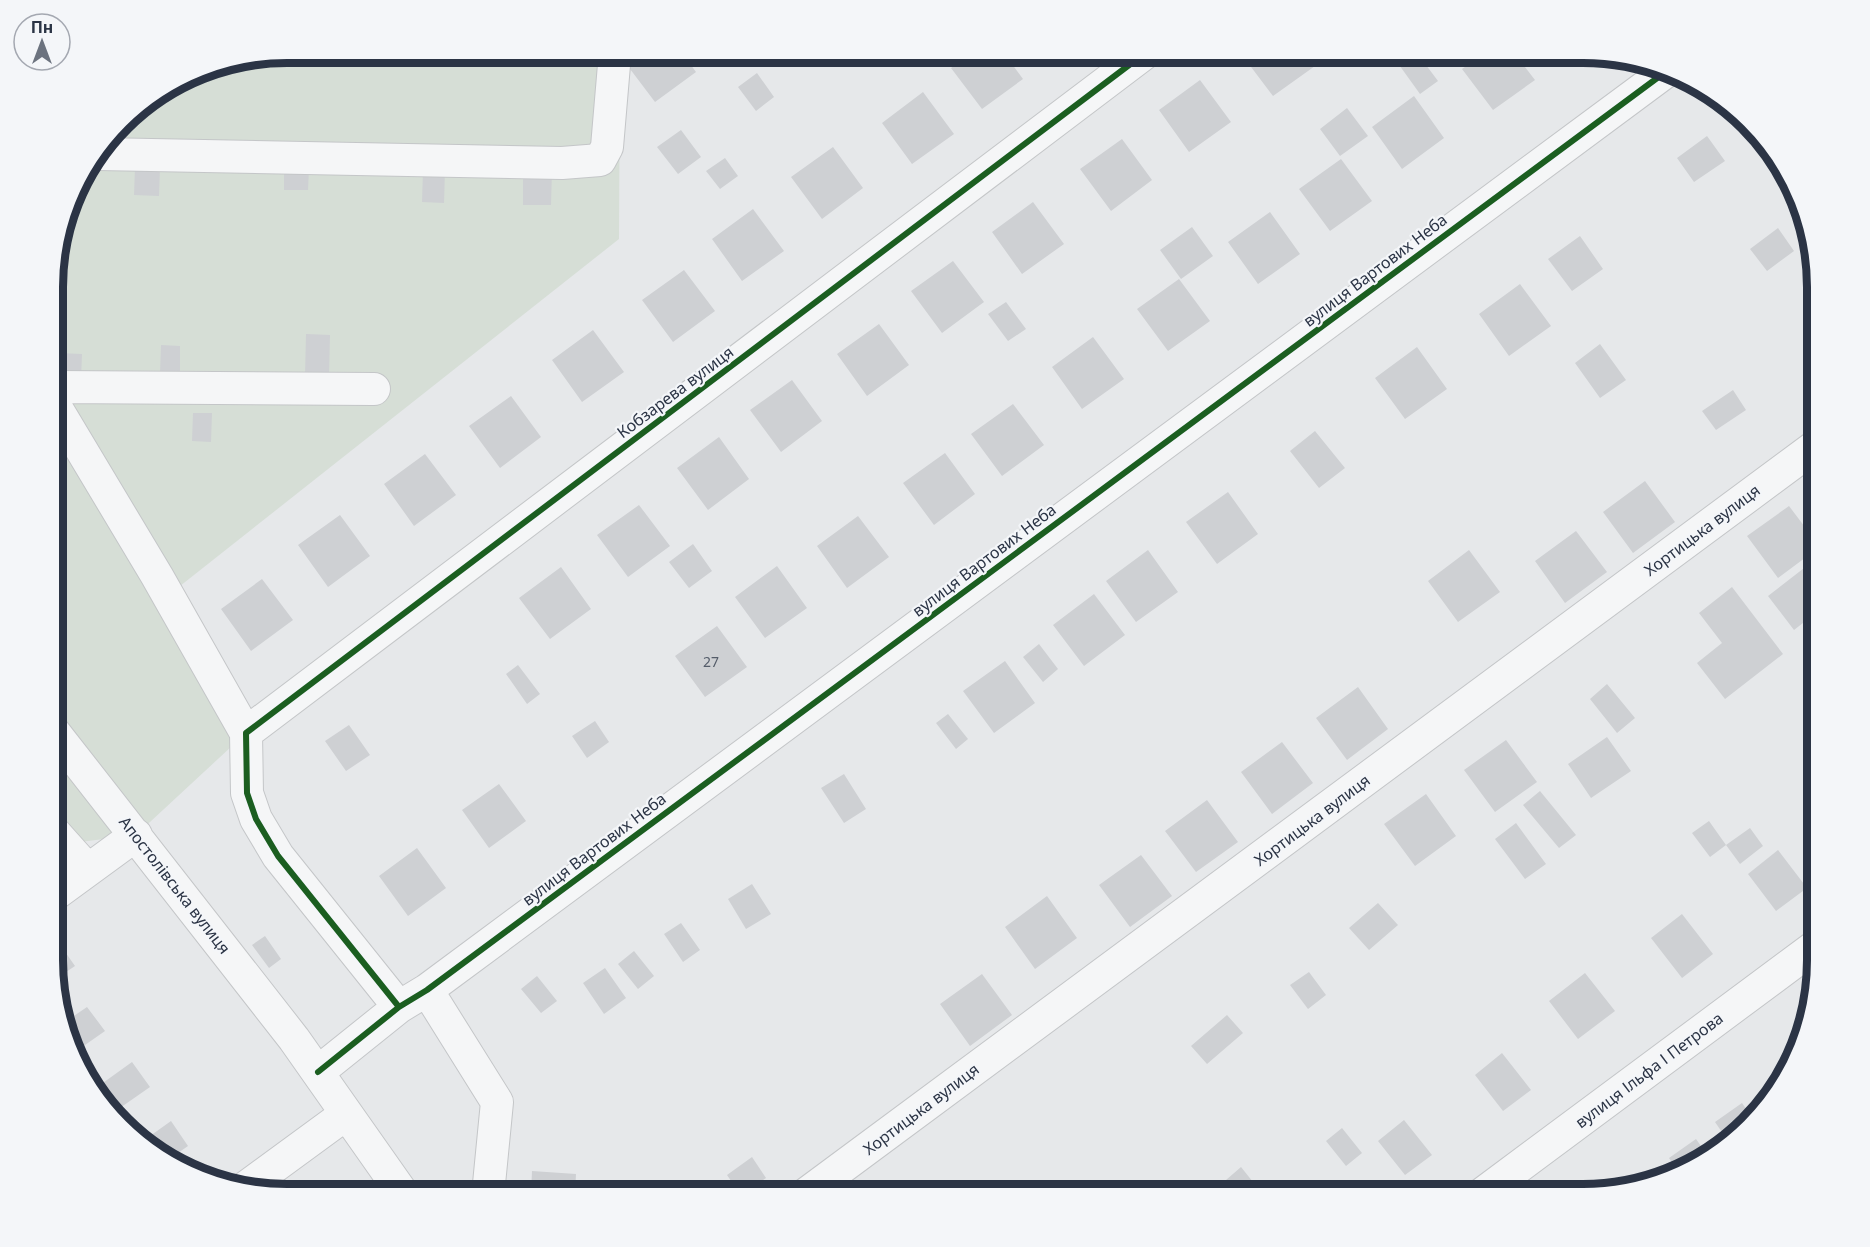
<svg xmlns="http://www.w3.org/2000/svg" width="1870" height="1247" viewBox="0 0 1870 1247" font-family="'Noto Sans',sans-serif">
	<rect width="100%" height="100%" fill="#e6e8ea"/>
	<path fill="#d6ded6" d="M287,53H620L619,239L175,590L246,733L136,835L64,844L54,832V257L77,183L132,111L198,70Z"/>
	<path fill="#ced0d3" d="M636,53H682L696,72L655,102L624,61Z
		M972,53H1004L1023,79L982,109L951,68Z
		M1245,53H1305L1315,66L1273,96L1242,55Z
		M1411,53H1417L1438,81L1420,94L1397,62Z
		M1485,53H1514L1535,80L1493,110L1462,69Z
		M757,73L774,97L756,111L738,87Z
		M1200,80L1231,122L1189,152L1159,110Z
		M923,92L954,134L912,164L882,123Z
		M1414,96L1444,138L1402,169L1372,127Z
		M1347,108L1368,136L1340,156L1320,129Z
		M681,130L701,157L678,174L657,147Z
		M1707,136L1725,161L1694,182L1677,158Z
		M1122,139L1152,180L1111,211L1080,169Z
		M833,147L863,188L822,219L791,177Z
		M725,158L738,176L720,189L706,171Z
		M1341,159L1372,201L1330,231L1299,189Z
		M135,167L160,168L159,196L134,195Z
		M284,167L309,168L308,190H284Z
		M423,170H445L444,203L422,202Z
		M523,170H552L551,205H523Z
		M1033,202L1064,244L1022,274L992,232Z
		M753,209L784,251L742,281L712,239Z
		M1270,212L1300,254L1258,284L1228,242Z
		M1192,227L1213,256L1181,279L1160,250Z
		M1778,228L1794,251L1767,271L1750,249Z
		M1580,236L1603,269L1572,291L1548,259Z
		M953,261L984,302L942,333L911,291Z
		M684,270L715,311L673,342L642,300Z
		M1179,279L1210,321L1168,351L1137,309Z
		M1520,284L1551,326L1509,356L1479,314Z
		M1006,302L1026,329L1008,341L988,314Z
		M879,324L909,365L867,396L837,354Z
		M593,330L624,372L582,402L552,360Z
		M306,334L330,335L329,376H305Z
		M1093,337L1124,379L1082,409L1052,367Z
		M1600,344L1626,380L1600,398L1575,363Z
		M161,345L180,346V374L160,373Z
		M1417,347L1447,389L1405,419L1375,378Z
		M57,353L82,354L81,378H56Z
		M792,380L822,421L781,452L750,410Z
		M1733,390L1746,410L1716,430L1702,411Z
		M511,396L541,437L500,468L469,426Z
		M1013,404L1044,445L1002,476L971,434Z
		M193,413H212L211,442L192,441Z
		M1315,431L1345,468L1319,488L1290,451Z
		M719,437L749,479L708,510L677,468Z
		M945,453L975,494L934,525L903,483Z
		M425,454L456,495L414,526L384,484Z
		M1645,481L1675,522L1633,553L1603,512Z
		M1228,492L1258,534L1217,564L1186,522Z
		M639,505L670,546L628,577L597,535Z
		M1789,506L1817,543V549L1778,578L1747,536Z
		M340,515L370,556L328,587L298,545Z
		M858,516L889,557L847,588L817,546Z
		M1576,531L1607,572L1565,603L1535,561Z
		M693,544L712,571L689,588L669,562Z
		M1148,550L1178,592L1136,622L1106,581Z
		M1469,550L1500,592L1458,622L1428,581Z
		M1817,558V612L1794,630L1768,596Z
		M777,566L807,608L765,638L735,597Z
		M561,567L591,609L550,639L519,598Z
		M262,579L293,620L251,651L221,609Z
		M1732,587L1783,654L1725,699L1697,663L1722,643L1699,613Z
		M1094,594L1125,635L1084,666L1053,625Z
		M717,626L747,667L705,697L675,656Z
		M1039,644L1058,669L1043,682L1023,657Z
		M1005,661L1035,703L994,733L963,691Z
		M518,665L540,694L527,704L506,674Z
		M1607,684L1635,718L1617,733L1590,699Z
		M1358,687L1388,729L1347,760L1316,718Z
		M948,714L968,739L956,749L936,723Z
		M595,721L609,742L587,758L572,736Z
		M349,725L370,755L346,771L325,741Z
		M1607,737L1631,771L1591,798L1568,764Z
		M1506,740L1537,782L1495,812L1464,770Z
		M1282,742L1313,783L1272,814L1241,772Z
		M844,774L866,809L844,823L821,788Z
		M499,784L526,821L489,848L462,810Z
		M1540,791L1576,835L1559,848L1523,805Z
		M1426,794L1456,836L1415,866L1384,824Z
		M1207,800L1238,842L1196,872L1165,831Z
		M1709,821L1726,845L1710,857L1692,833Z
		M1516,823L1546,864L1525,879L1495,839Z
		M1750,828L1763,846L1740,864L1726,845Z
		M417,848L446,888L408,916L379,876Z
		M1778,850L1807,888L1776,911L1748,874Z
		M1141,855L1172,896L1130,927L1099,885Z
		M752,884L771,914L746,929L728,899Z
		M1047,896L1077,938L1035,969L1005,927Z
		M1378,903L1398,925L1369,950L1349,928Z
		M1682,914L1713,954L1682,978L1651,938Z
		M681,923L700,950L683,962L664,934Z
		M54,936L75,966L54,980Z
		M265,936L281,959L269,968L252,945Z
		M634,951L654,976L638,989L618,964Z
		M605,968L626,998L604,1014L583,983Z
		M1309,972L1326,995L1308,1009L1290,985Z
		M1585,973L1615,1011L1578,1039L1549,1001Z
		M982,974L1012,1015L970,1046L940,1004Z
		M537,976L557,1001L541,1013L521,989Z
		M87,1007L105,1031L75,1052L65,1022Z
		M1227,1015L1243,1033L1207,1064L1191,1046Z
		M1502,1053L1531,1090L1503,1111L1475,1075Z
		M132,1062L150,1087L117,1110L100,1085Z
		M1789,1067L1778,1090L1775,1093L1767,1082Z
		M1742,1103L1751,1116L1726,1138L1715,1122Z
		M1404,1120L1432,1155L1405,1175L1378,1141Z
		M171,1121L188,1146L168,1160L157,1155L143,1141Z
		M1342,1128L1362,1153L1346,1166L1326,1141Z
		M1696,1139L1708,1156L1700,1163L1677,1170L1669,1158Z
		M752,1157L766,1178L743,1194H740L727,1175Z
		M1241,1167L1261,1192L1258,1194H1237L1226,1180Z
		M532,1171L576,1174L575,1194H531Z"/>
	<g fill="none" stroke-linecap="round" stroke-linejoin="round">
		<defs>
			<path id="minor" d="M99,154L562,163L600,160L607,147L615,53
				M54,387L374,389
				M54,404L157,576L246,733
				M54,732L294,1039L403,1194
				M54,832L88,870
				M54,895L136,835
				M427,990L497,1102L488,1194
				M399,1007L278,856L256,819L247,793L246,733L1145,53
				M318,1072L399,1007L427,990L1668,70
				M245,1188L346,1114
				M806,1194L1817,445
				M1482,1194L1817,945"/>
		</defs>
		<use href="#minor" stroke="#c4c6c8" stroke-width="34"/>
		<use href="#minor" stroke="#f5f6f7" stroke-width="32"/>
		<defs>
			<path id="cycleway" d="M399,1007L278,856L256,819L247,793L246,733L1145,53
				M318,1072L399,1007L427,990L1668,70"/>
		</defs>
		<use href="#cycleway" stroke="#f4f6f9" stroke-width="10"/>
		<use href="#cycleway" stroke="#1b5e20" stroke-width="6"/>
	</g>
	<g text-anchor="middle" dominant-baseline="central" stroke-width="4.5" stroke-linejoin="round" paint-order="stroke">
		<g font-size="14" fill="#545c69">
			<text x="711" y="661">27</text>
		</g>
		<g font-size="16" fill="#2b3445" stroke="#f4f6f9">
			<text transform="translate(1375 270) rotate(-37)">вулиця Вартових Неба</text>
			<text transform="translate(675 392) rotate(-37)">Кобзарева вулиця</text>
			<text transform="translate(1702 530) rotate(-37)">Хортицька вулиця</text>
			<text transform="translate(984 560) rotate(-37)">вулиця Вартових Неба</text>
			<text transform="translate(1312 820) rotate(-37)">Хортицька вулиця</text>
			<text transform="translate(594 849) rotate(-37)">вулиця Вартових Неба</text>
			<text transform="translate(175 885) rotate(52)">Апостолівська вулиця</text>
			<text transform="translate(1649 1070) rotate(-37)">вулиця Ільфа І Петрова</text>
			<text transform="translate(921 1109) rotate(-37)">Хортицька вулиця</text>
		</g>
	</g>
	<path d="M0 0H1870V1247H0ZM287 63H1583A224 224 0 0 1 1807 287V960A224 224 0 0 1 1583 1184H287A224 224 0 0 1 63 960V287A224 224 0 0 1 287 63Z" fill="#f4f6f9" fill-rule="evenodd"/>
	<path fill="none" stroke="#2b3445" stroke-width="8" d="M287 63H1583A224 224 0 0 1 1807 287V960A224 224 0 0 1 1583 1184H287A224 224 0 0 1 63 960V287A224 224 0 0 1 287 63Z"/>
	<g transform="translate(42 42)"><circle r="28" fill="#f4f6f9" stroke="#a4a8b1" stroke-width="1.5"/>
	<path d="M0-4.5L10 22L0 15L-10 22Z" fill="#6c737f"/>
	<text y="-9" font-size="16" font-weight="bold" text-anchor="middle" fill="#2b3445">Пн</text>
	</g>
</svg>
